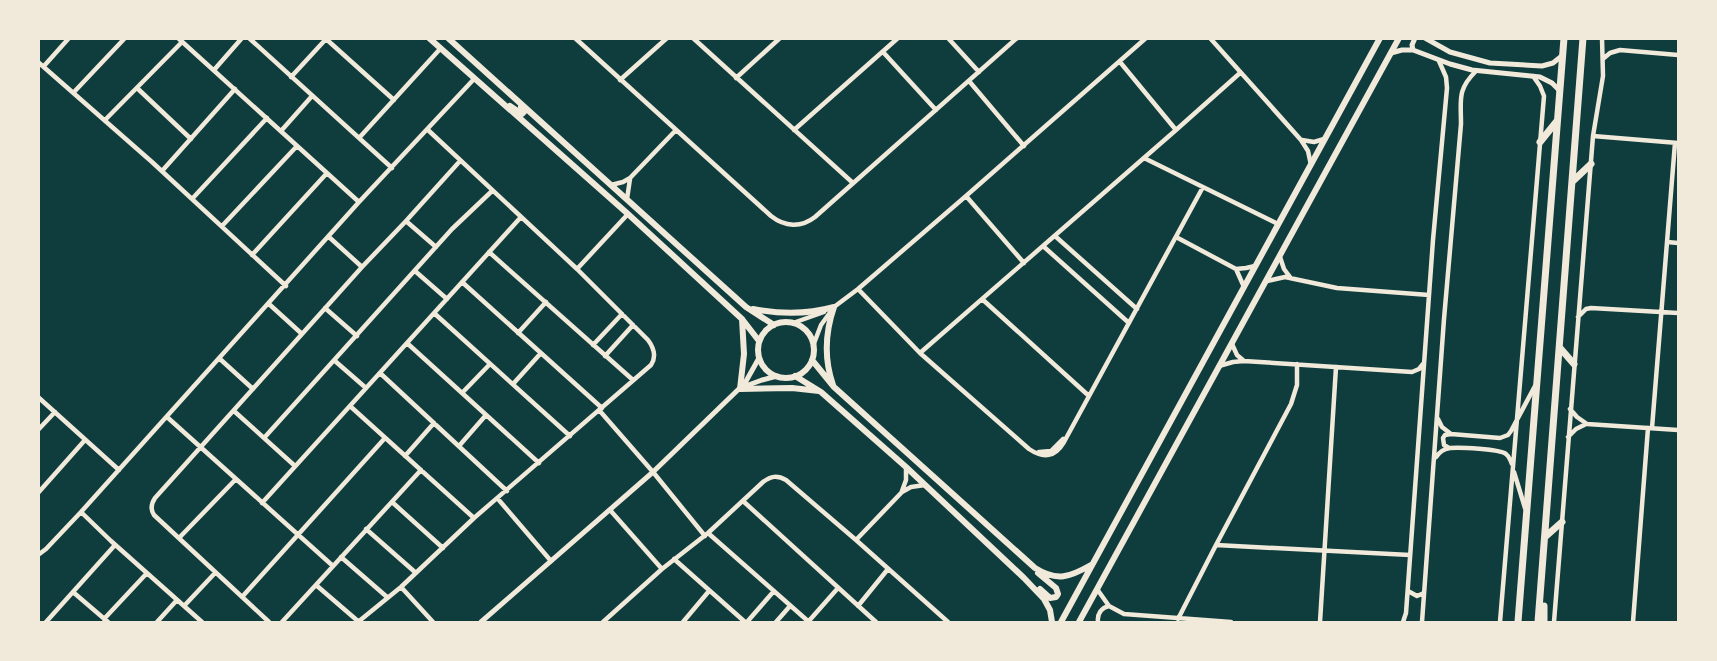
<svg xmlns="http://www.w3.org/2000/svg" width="1717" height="661" viewBox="0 0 1717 661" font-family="'Source Sans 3',sans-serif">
	<rect width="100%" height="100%" fill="#0f3d3e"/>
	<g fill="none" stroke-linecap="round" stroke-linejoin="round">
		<path stroke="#f1e9da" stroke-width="4.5" d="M178,38L359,202
			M249,38L392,168
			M325,38L394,100
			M575,38L771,216C785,227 801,228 815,217L1017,38
			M693,38L853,183
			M948,38L979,72
			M1210,38L1301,140L1308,151L1311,165
			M883,52L936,110
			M1604,58L1610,53L1620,50L1678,55
			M38,62L152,162L286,286
			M1120,62L1176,130
			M44,66L69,38
			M214,70L242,38
			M291,77L326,39
			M736,78L780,38
			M620,80L667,38
			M969,81L1024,146
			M137,88L191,139
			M74,92L125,38
			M105,120L182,42
			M794,130L898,38
			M281,131L312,96
			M1593,136L1678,143
			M359,138L440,49
			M1302,140L1314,142L1324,139
			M1144,158L1278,224
			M162,171L235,89
			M611,185L623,182L630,178L676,130
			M966,196L1024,263
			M192,199L267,118
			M627,199L630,179
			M406,221L436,247
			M222,226L297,146
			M1055,236L1137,309
			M329,237L362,267
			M1176,237L1236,269L1246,268L1255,266
			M1667,242L1678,243
			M1043,246L1129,323
			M489,252L633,380
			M252,255L327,173
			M1280,257L1284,269L1290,277
			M577,269L628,214
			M1236,269L1244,287
			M415,271L447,299
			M1267,281L1285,277L1337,288L1429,295
			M462,282L602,408
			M858,289L920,353L1029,449C1044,459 1055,457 1064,442L1203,187
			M982,299L1089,396
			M269,304L302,334
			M325,308L357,336
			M434,313L570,436
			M1578,317L1586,309L1591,308L1678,313
			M793,323L824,312
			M518,333L546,302
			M407,343L539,463
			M1232,344L1237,355L1244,361
			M593,345L622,314
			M813,346L821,325L834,307L858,289L966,196L1146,38
			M920,353L1176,130L1240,73
			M605,356L633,325
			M220,359L253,389
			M335,361L366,388
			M1219,366L1233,362L1244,361L1412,372L1419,369L1423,364
			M380,373L507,491
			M513,384L541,353
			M462,393L490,364
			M38,397L119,470
			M350,406L474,518
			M1570,409L1577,417L1587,424L1678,430
			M599,410L653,472L705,536
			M234,411L295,466
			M167,417L333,566
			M1438,419L1442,427L1451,434L1500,438L1508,435L1511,431L1535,386
			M1652,428L1675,143
			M38,430L55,412
			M1568,437L1576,429L1586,424
			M264,438L452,229L492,191
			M459,446L486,415
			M1449,448L1444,445L1443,438L1445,435L1451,434
			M1039,452L1051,451L1063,439
			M405,456L434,423
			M1436,457C1440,452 1443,449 1450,448C1459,447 1500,449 1506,454C1510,457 1510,460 1512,464
			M1514,472L1525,508
			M902,491L906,480V467
			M38,493L85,440
			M498,499L551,561
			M743,501L876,622
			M392,502L443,548
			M262,503L521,217
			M610,510L662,569
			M81,512L111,541L202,622
			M366,529L416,573
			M708,533L809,622
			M179,538L236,479
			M856,540L902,492L911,487L925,485
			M1216,545L1410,555
			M38,555L46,549L81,512L359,202L474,79
			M341,557L387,597
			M674,559L745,622
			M316,585L359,622
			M401,587L433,622
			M1097,589L1109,606L1124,614L1231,622
			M1408,591L1417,596L1424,593
			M73,592L108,622
			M242,597L385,438
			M184,606L215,573
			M858,606L888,569
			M104,619L147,573
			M1178,619L1216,545L1291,404L1297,385V364
			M46,622L115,545
			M157,622L177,600
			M269,622L154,515C150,509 151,504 155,498L362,267L406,221L460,161
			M282,622L421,470
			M358,622L401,587L474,518L651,365C657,356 654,348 648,340L577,269L428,130
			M603,622L662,569L708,533L763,482C771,476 777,475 786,480L856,540L948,622
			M683,622L709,591
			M747,622L774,591
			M776,622L790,606
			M808,622L838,588
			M1098,622C1097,614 1101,608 1109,606
			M1320,622L1336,367
			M1403,622L1406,613L1433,240L1447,88L1446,77L1439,61
			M1422,622L1444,319L1461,124C1461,99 1457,90 1476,71
			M1500,622L1544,96L1540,86L1533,76
			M1554,622L1593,136L1603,76L1602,38
			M1633,622L1648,428"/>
		<path stroke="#f1e9da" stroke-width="5" d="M1425,38L1450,52L1490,63L1542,66L1553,63L1563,55
			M1413,50L1412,45L1415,38
			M1391,53L1402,50H1413L1450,64L1472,70L1540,77L1552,83L1560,91
			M743,387L762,380L777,376
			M481,622L653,472L745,383L759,358"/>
		<path stroke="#f1e9da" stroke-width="6" d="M429,38L628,214L742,319L759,341
			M448,38L746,307L774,325
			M510,106L522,114L524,112L521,107
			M753,309C779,314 809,314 834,307
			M742,319L744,354L740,389L792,388L819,391
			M758 350a28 28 0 1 1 56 0a28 28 0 1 1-56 0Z
			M812,360L834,387L1035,568C1057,582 1070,577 1091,565
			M795,376L821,392L906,467L1024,578L1044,599L1050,610L1052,622
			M833,385C824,359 825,333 834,307
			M1038,573L1056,588L1058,594L1056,597L1050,598L1040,589
			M1061,622L1380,38
			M1079,622L1399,38"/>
		<path stroke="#f1e9da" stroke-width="7" d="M1540,142L1557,121
			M1573,181L1591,164
			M1560,348L1574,364
			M1545,537L1562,522
			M1544,606V622
			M1518,622L1564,38
			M1538,622L1583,38"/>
	</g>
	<rect width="1717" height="661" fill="none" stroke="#f1e9da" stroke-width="80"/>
</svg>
